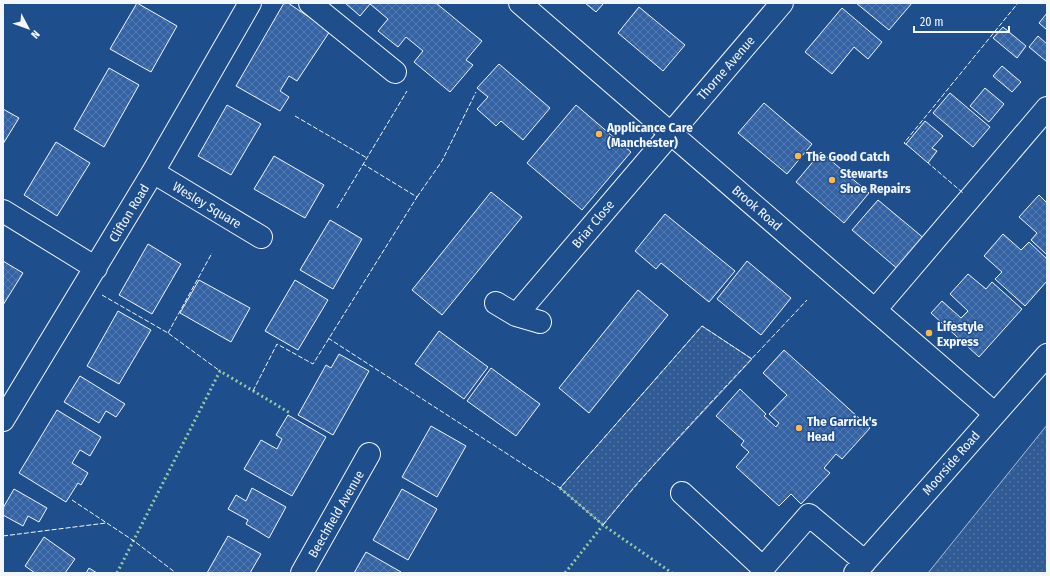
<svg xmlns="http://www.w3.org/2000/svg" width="1050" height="576" viewBox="0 0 1050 576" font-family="'Fira Sans Condensed',sans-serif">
	<defs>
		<pattern id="grass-dots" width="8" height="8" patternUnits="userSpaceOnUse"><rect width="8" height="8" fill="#305b95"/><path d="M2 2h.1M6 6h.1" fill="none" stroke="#4e73a5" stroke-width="1.8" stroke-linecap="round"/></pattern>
		<pattern id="building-cross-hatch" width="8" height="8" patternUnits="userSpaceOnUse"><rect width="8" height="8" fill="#3563a3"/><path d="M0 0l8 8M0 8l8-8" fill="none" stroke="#537ab1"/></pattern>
	</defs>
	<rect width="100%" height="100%" fill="#1f4e8c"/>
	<path fill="url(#grass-dots)" stroke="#a8bbd7" d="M702,326L752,359L639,481L603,525L560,488Z
		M1047,425V573H928Z"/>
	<path fill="url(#building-cross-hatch)" stroke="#f2f6ff" d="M137,3L177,26L151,72L110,49Z
		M284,3H288L330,31L297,81L289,76L280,91L289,97L280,111L236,86Z
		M345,3H436L482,41L466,60L473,65L450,92L414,62L423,51L406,37L398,47L378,31L388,19L370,4L360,16Z
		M585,3H604L596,12Z
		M856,3H912L889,30Z
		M639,7L685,45L663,71L618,33Z
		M842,8L882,42L868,59L854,47L832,74L805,52Z
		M1047,13V30L1039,23Z
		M1003,27L1026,46L1017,58L993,38Z
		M1038,36L1047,44V62L1029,47Z
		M499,64L550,108L523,140L501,121L496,126L477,109L488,97L477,88Z
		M1002,66L1021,82L1012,92L993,76Z
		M109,68L139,85L104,147L74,129Z
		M985,88L1004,104L989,122L970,106Z
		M950,93L990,127L973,147L933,113Z
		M764,103L812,144L787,174L738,133Z
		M227,105L261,124L231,175L198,156Z
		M576,105L631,152L582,210L527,163Z
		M3,109L19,118L3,144Z
		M925,121L943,136L932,148L937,151L928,163L906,144Z
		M56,142L90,163L57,216L24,195Z
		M821,152L869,193L844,223L796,182Z
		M274,156L324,185L305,218L254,189Z
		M491,192L522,217L442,315L412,290Z
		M1039,195L1047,203V255L1031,240L1037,233L1019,217Z
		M878,200L926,240L900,271L852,230Z
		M665,214L735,271L709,302L661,263L656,269L635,251Z
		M330,220L362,239L333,289L300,270Z
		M1003,234L1021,250L1029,242L1047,259V281L1025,306L995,279L1002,272L984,256Z
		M148,244L181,264L152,314L119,295Z
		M3,261L23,273L3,305Z
		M747,261L791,298L761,335L717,299Z
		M968,274L986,289L992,282L1022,309L979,357L931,313L942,301L961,318L968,311L950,294Z
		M199,280L250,308L231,342L180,313Z
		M295,280L328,300L298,350L265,331Z
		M638,290L668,315L589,413L559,388Z
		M118,311L151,330L119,384L87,366Z
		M439,331L488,367L464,399L415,364Z
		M784,350L870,428L842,459L836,454L824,468L830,473L801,504L791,494L779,506L736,467L749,452L741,445L744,441L716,416L740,389L766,414L764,416L776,427L779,423L769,414L787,395L763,373Z
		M339,354L369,371L333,435L298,415L326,365L331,368Z
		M491,368L540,404L516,436L467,401Z
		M80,376L125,404L116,417L106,411L99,423L64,402Z
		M57,410L101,437L90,456L80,450L72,463L88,473L81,485L78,483L66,502L19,473Z
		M288,415L326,437L292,496L244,469L261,440L277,449L282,439L276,435Z
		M431,426L466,446L437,497L402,477Z
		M252,488L286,507L269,538L246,524L248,520L228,509L236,495L246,501Z
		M14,489L47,508L39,522L28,516L23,526L3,515V508Z
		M402,489L437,509L408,560L373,540Z
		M228,536L261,554L250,573H207Z
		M44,537L75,559L65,573H35L25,566Z
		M366,552L401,572V573H354Z
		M89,568L97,573H86Z"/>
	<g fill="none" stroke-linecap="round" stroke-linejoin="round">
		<defs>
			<path id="minor" d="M310,3L395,72
				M520,3L994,413
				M153,172L261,237
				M3,211L96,268
				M496,303L516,315L540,322
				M875,310L1047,108
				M516,315L782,3
				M3,420L153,172L250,3
				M682,493L763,568L809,515L865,562
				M302,573L369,454
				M855,573L1047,355"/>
		</defs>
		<use href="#minor" stroke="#f2f6ff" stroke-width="24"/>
		<use href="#minor" stroke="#1f4e8c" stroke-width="22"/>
		<path stroke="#97c8a6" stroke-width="3" stroke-dasharray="2 3" stroke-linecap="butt" d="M560,488L603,525L672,573
			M117,573L220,371L290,413
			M565,573L603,525"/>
		<path stroke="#f2f6ff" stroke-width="1" stroke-dasharray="5 2" stroke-linecap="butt" d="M295,116L367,158
			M907,145L904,143L1018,3
			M927,162L963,193
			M417,197L442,161L476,92
			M337,208L407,91
			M102,295L168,333L220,371
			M168,333L212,253
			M328,338L560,488L702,326L752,359
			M253,391L277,344L313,364L417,197L363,164
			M72,500L134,541L176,573
			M603,525C667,446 738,374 807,300
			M3,536L106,523"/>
	</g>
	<g fill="#ffb74d" stroke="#1f4e8c" stroke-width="1.5">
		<circle cx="599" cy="134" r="4"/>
		<circle cx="798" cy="156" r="4"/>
		<circle cx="832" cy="180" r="4"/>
		<circle cx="929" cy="333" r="4"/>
		<circle cx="799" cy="428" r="4"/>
	</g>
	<g text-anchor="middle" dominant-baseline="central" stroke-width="3" stroke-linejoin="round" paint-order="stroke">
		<g font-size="13" fill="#f2f6ff" stroke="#1f4e8c">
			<text transform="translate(726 68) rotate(-49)">Thorne Avenue</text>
			<text transform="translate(207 205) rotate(31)">Wesley Square</text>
			<text transform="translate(757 208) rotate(41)">Brook Road</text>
			<text transform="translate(129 213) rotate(-59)">Clifton Road</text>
			<text transform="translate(593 224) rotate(-50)">Briar Close</text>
			<text transform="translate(951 463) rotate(-49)">Moorside Road</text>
			<text transform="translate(336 514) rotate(-60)">Beechfield Avenue</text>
		</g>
		<g font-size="13" font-weight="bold" fill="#f2f6ff" stroke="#1f4e8c" text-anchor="start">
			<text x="607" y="127">Applicance Care<tspan x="607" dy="15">(Manchester)</tspan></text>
			<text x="806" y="156">The Good Catch</text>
			<text x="840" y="173">Stewarts<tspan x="840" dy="15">Shoe Repairs</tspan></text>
			<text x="937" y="326">Lifestyle<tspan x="937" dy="15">Express</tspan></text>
			<text x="807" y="421">The Garrick's<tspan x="807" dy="15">Head</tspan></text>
		</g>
	</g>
	<rect width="1050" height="576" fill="none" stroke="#f2f6ff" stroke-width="8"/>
	<g transform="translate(28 28) rotate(131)" stroke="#1f4e8c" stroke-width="3" paint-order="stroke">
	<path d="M0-3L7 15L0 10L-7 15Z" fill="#f2f6ff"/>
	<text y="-6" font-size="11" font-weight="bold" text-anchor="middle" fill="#f2f6ff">N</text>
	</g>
	<path d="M914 26v6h95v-6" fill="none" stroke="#f2f6ff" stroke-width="2"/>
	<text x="920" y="26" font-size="12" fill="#f2f6ff" stroke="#1f4e8c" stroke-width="3" paint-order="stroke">20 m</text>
</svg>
